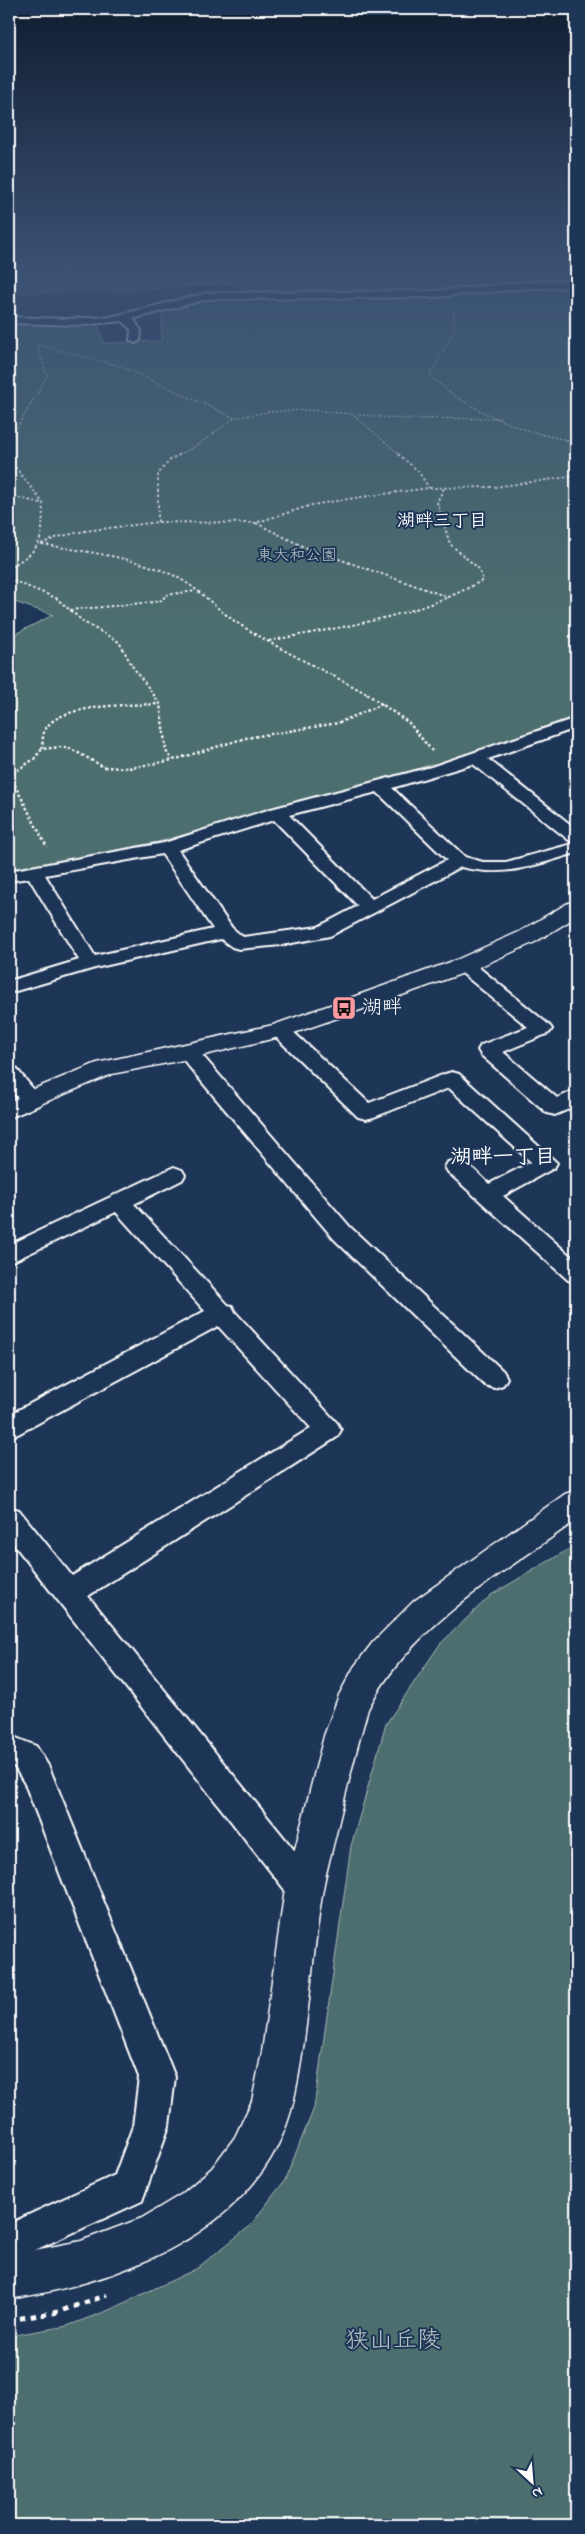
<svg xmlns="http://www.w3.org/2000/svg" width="585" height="2534" viewBox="0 0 585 2534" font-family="'Indie Flower','Klee One',sans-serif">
	<rect width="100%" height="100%" fill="#1d3557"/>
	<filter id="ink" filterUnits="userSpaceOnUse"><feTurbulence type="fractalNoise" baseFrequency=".02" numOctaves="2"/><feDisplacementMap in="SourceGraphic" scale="10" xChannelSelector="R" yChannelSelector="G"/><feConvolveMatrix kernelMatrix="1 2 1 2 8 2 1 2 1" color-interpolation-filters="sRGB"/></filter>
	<g filter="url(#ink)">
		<path fill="#4e6e6e" stroke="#a6b6b6" d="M115,266H576V716L436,764L162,841L9,872V637L53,615L9,600V322L98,325L104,343L161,341L162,313L197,301L251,296L235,283L132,290L9,293V276Z
			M576,1545V2525H9V2336L67,2326L109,2310L196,2269L249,2227L285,2180L314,2108L351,1846L386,1724L440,1644L491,1595Z"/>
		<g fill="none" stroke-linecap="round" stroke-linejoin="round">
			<defs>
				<path id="minor" d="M576,281V287L528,288L435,297L207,299L133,319L141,330L140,340L135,343L130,340L131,330L123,321L81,325L9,323V317L67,319L110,317L207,293L435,291L528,282Z
					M576,718V728L488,759L576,829V842L570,841L473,764L392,788L465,857L483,862H506L576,843V853C534,865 506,878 461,867L330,936L281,945L239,949L232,947L221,939L95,968L9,993V981L79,960L29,878L9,881V871L164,843L271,809L431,767ZM377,792L447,860L372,899L289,815ZM274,820L358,906L318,927L243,937L232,928L178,850ZM162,854L213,929L95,956L45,875Z
					M464,959L471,961L549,1025L552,1029L549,1033L503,1052L557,1098L576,1090V1106L555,1115L547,1113L481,1055L478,1050L481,1045L528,1027L457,969L454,965L457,961Z
					M280,1024L287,1026L369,1103L445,1074L452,1072L459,1074L557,1163L554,1168L503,1196L576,1261V1282L568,1280L448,1172L445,1167L448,1162C466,1157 477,1173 489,1184L531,1162L449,1088L374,1117L366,1119L358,1117L273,1034L270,1030L273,1026Z
					M188,1046L195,1047L350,1227L503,1371L507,1378L503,1385L494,1388L485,1385L334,1239L181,1057L178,1052L181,1047Z
					M9,1066L16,1068L42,1100L39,1105L9,1118V1102L18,1098L9,1087Z
					M174,1167L182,1170L185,1175L182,1180L134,1204L228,1305L232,1306L235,1312L337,1423L341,1430L337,1437L88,1596L316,1877L320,1888L316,1899L304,1904L292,1899L9,1538V1507L19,1510L72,1576L311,1428L218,1326L18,1434L9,1437V1415L205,1311L116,1212L9,1263V1245Z
					M9,1735L36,1746L49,1767L175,2077L169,2126L142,2201L9,2262V2224L115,2175L133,2126L139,2077L25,1784L14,1766L9,1764Z"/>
				<path id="tertiary" d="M576,902V917L535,942L472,970L352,1013L288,1035L188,1059L112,1074L31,1108L22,1106L19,1100L22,1094L97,1063L273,1025L336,1003L456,960L519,932L568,903Z
					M576,1490V1520C501,1575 412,1624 368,1709C357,1746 348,1784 339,1821C334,1844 327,1866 323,1889C311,1959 309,2030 294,2099C265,2229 126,2281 9,2299V2255L81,2241L142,2218L182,2194L212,2168L235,2137L252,2101L262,2052L285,1888L324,1736L339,1695L354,1667L373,1642L414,1601L565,1494Z"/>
			</defs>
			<use href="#minor" stroke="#fff" stroke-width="4"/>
			<use href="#tertiary" stroke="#fff" stroke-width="3"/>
			<path stroke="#fff" stroke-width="1" stroke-dasharray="2 2" stroke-linecap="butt" d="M453,310L455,329L430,375C462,409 530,436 576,441
				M38,345L117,365L235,418
				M354,415L400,455
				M566,440L576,449
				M9,442L47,376L37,345
				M179,455L199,444L235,418L267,412L310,410L401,419L502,418"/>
			<path stroke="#fff" stroke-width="2" stroke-dasharray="2.5 2.5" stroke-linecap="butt" d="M398,454L418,471L429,488
				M9,459L43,503C42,542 44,547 9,568
				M9,496L42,503
				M158,522V474L171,459L181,454
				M256,523L304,547L451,598
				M41,544L58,537L85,531L158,522L255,523L312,505L354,498L429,488L494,487L576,476
				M42,544C84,552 129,556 168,573C196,584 214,608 239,624C281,651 326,671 369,695
				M9,579L56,598L85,623L119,642L133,667L154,695
				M70,610L154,602L163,600L165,595L196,591
				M269,641C343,626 416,618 483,580L478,568L450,544L437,502L444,488"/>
			<path stroke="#fff" stroke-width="2.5" stroke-dasharray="2.5 2.5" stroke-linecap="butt" d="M153,694L160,704L166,751L172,760
				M367,694L409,723L432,751
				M42,749C43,743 42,735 45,730C58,703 134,705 160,704
				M9,776L34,759L42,749L60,747L71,749L104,767L129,768L173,760L246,738L338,723L383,704
				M10,776L47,847"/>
			<path stroke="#fff" stroke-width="5" stroke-dasharray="5.5 5.5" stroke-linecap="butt" d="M9,2320L58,2312L107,2295"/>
			<use href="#minor" fill="#1d3557" fill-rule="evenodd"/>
			<use href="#tertiary" fill="#1d3557" fill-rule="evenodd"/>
		</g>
	</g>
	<linearGradient id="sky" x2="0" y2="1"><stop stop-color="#101d30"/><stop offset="0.43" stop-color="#3a5174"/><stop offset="1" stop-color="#3a5174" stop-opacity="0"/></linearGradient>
	<rect width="585" height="621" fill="url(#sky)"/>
	<defs>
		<symbol id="bus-square" viewBox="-11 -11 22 22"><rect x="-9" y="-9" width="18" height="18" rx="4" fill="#ff9aa2" stroke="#1d3557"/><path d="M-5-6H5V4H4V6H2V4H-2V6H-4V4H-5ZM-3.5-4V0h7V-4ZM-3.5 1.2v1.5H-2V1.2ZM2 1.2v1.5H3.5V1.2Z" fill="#111"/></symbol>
	</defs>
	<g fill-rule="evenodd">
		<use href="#bus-square" x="330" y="994" width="28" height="28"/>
	</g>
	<g text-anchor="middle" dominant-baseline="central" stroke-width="4" stroke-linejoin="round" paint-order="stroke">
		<g font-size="16" fill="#b8c5c5" stroke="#1d3557">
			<text x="297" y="556">東大和公園</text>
		</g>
		<g font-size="18" font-weight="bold" fill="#fff" stroke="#1d3557">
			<text x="442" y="522">湖畔三丁目</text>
		</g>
		<g font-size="20" fill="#fff" stroke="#1d3557" text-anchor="start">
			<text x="362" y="1008">湖畔</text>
		</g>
		<g font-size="21" font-weight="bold" fill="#fff" stroke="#1d3557">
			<text x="503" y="1158">湖畔一丁目</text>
		</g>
		<g font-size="24" fill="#b8c5c5" stroke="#1d3557">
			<text x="393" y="2341">狭山丘陵</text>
		</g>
	</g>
	<rect width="585" height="2534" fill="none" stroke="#1d3557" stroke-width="30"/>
	<rect x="15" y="15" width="555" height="2504" fill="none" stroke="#fff" stroke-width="2" filter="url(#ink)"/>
	<g transform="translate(532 2482) rotate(154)" stroke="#1d3557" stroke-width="4" paint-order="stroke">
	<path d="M0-4L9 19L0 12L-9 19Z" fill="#ffffff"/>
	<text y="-8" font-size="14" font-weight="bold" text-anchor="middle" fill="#ffffff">N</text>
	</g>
</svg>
